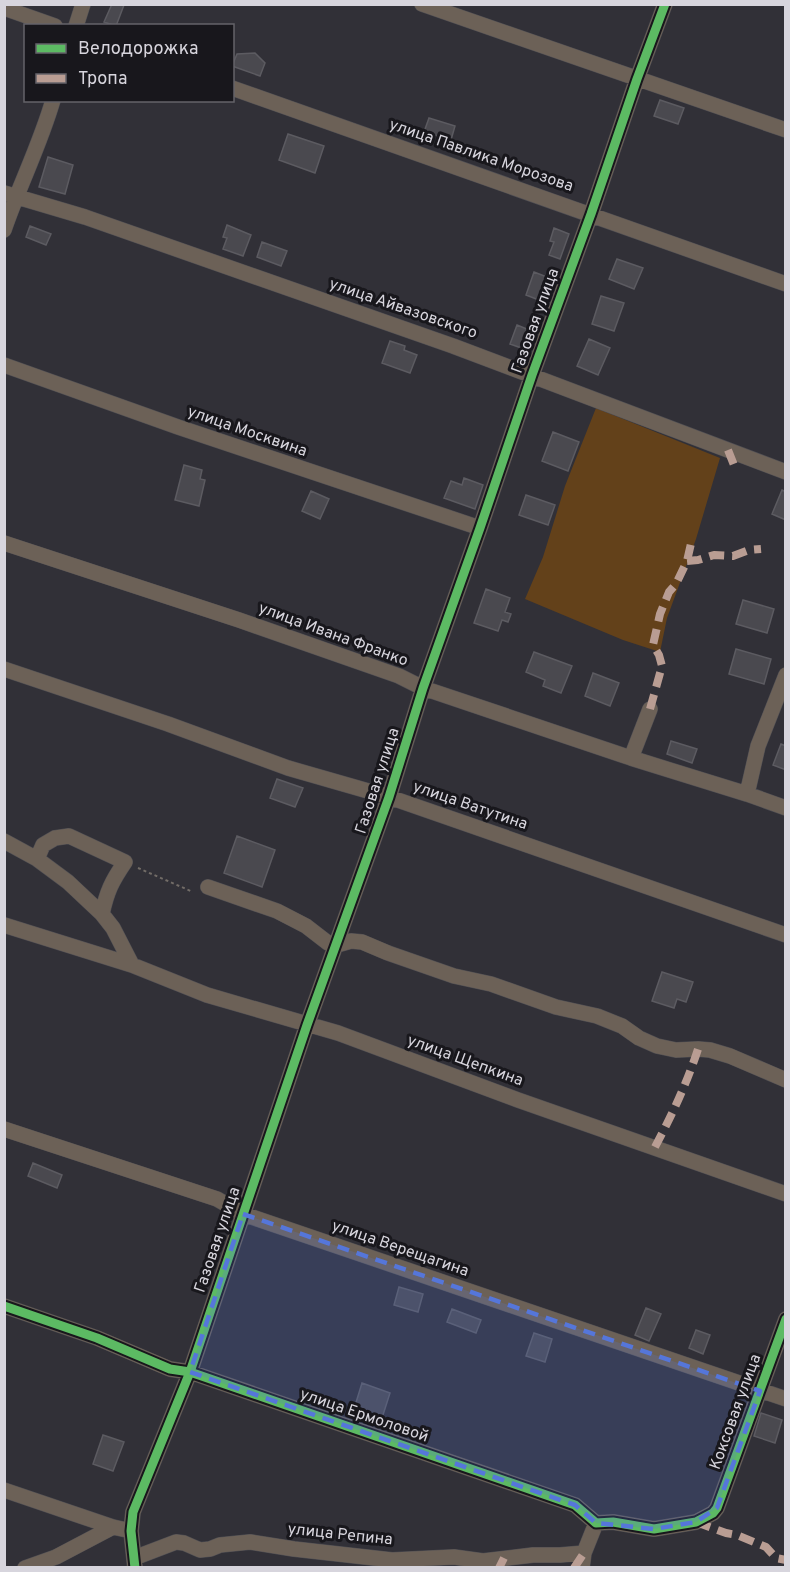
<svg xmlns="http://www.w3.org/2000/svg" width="790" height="1572" viewBox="0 0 790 1572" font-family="Overpass,sans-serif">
	<rect width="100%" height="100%" fill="#313037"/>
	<path fill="#63411a" d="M596,408L720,458L696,539L667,618L660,652L623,640L525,599L543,557L565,486Z"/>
	<path fill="#4a494f" stroke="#5c5b61" stroke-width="1.5" d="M112,4L124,5L116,26L104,22Z
		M255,53L265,63L260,76L232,66L237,54Z
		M660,100L684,108L678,124L654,116Z
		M429,118L455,126L451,140L424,132Z
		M288,134L324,146L315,173L279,160Z
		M48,157L73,165L65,194L39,187Z
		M227,225L251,235L243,256L223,249L227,238L223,237Z
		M30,226L51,234L46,245L26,237Z
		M554,228L569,234L560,259L549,255L554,242L550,241Z
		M262,242L287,251L281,266L257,257Z
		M617,259L643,268L634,289L609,279Z
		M534,272L552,279L544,302L526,295Z
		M601,296L624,303L614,331L592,324Z
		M517,325L534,332L527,350L510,344Z
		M589,339L610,348L598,375L577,366Z
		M390,341L405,346L404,350L417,355L410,373L382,363Z
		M553,432L579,442L568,471L542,461Z
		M184,465L202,470L200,479L205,480L199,506L175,500Z
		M464,478L483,485L475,509L444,498L451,481L462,485Z
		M782,490L786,492V520L772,514Z
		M311,491L329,499L320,519L302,511Z
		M526,495L555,505L548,525L519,515Z
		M486,589L510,598L505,612L511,614L508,622L502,620L498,631L474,623Z
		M743,600L774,609L767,633L736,624Z
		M736,649L771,659L764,684L729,674Z
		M534,652L572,666L561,693L543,686L545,680L526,672Z
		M593,673L619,683L610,706L585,696Z
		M671,741L697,749L692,763L667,754Z
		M781,744L786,746V770L773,765Z
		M277,779L303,788L295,807L270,798Z
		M237,836L275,850L262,887L224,873Z
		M662,972L693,982L686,1002L677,999L674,1008L652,1001Z
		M33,1163L62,1175L57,1188L28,1176Z
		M399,1287L423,1294L418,1312L394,1305Z
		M646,1308L661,1314L649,1341L635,1335Z
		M452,1309L481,1320L476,1333L447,1322Z
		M696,1330L710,1335L703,1354L689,1348Z
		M534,1333L552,1339L545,1362L526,1356Z
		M362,1383L390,1393L382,1418L354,1409Z
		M761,1413L782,1420L775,1443L754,1436Z
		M103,1435L124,1442L113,1471L93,1464Z"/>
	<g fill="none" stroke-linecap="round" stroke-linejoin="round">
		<defs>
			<path id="minor" d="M422,4L786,130
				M4,8L55,26
				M76,26L83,4
				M232,88L786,284
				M4,193L85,217L453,346L786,472
				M4,230C19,186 40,145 53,100
				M4,365L178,427L480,528
				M4,543L239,620L399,676L423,688L631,758L747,794L786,808
				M4,669L168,724L288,768L389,797L786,935
				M631,758L650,709
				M747,794L758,746L786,675
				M4,841L37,859L68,882L102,914L113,928L132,965
				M37,859L43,845L55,838L69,836L125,862C112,881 107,891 102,914
				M208,887L277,911L306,926L328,943L337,945L351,941L362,942L388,953L454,976L491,984L556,1007L597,1016L622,1026L639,1038L657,1046L676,1050L698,1049L710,1050L730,1056L786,1080
				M4,925L132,965L207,995L338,1033L518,1100L786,1194
				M4,1129L217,1199L243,1214L786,1399
				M4,1306L97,1338L170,1369L190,1372L575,1505L596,1523L613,1522L654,1529L696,1522L713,1513L717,1508L786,1319
				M4,1490L113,1527L131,1531
				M134,1558L176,1542L184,1543L200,1550L210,1549L220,1545L250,1542L294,1549L392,1560L454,1557L483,1561L533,1555H560L584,1553
				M25,1568L56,1557L113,1527
				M135,1568L131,1531L133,1512L190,1372L307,1025L389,797L423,688L480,528L532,375L591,214L637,79L665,4
				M582,1568L584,1553L596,1523"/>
		</defs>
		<use href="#minor" stroke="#504f54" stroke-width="16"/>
		<path stroke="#726c67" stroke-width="2" stroke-dasharray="3 3" stroke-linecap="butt" d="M138,868L193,892"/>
		<use href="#minor" stroke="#6c6157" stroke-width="15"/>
		<path stroke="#b99d93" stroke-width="8" stroke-dasharray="15 8" stroke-linecap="butt" d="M728,450L734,465
			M687,561L698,560L714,555L733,556L749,550L761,549
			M650,709L662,666L659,655L653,645L660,614L669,592L676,584L687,561L692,539
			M655,1147C672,1115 687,1083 698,1049
			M696,1522L726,1533L737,1535L766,1547L776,1558L786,1560
			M499,1568L504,1558
			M574,1568L584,1553"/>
		<defs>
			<path id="cycleway" d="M4,1306L97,1338L170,1369L190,1372L575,1505L596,1523L613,1522L654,1529L696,1522L713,1513L717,1508L786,1319
				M135,1568L131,1531L133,1512L190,1372L307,1025L389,797L423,688L480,528L532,375L591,214L637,79L665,4"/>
		</defs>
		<use href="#cycleway" stroke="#18171c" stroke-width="13"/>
		<use href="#cycleway" stroke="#5cba63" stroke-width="9"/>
	</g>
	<path fill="#5576da" fill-opacity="0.2" stroke="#5576da" stroke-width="4.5" stroke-dasharray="12 8" stroke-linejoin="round" d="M243,1214L760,1391L717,1508L696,1522L654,1529L596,1523L575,1505L190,1372Z"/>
	<g text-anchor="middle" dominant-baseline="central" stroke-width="6" stroke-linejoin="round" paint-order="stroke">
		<g font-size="16" fill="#d7d5dd" stroke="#18171c">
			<text transform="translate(481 156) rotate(19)">улица Павлика Морозова</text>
			<text transform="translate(403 309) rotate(19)">улица Айвазовского</text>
			<text transform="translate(536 321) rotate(-70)">Газовая улица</text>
			<text transform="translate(247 432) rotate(19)">улица Москвина</text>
			<text transform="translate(333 635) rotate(20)">улица Ивана Франко</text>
			<text transform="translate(378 781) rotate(-72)">Газовая улица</text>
			<text transform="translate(470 806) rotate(19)">улица Ватутина</text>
			<text transform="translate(465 1061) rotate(20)">улица Щепкина</text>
			<text transform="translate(218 1240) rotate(-71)">Газовая улица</text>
			<text transform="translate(400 1249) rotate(19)">улица Верещагина</text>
			<text transform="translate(736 1412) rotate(-70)">Коксовая улица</text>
			<text transform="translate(364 1416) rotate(19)">улица Ермоловой</text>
			<text transform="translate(340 1535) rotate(6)">улица Репина</text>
		</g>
	</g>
	<rect width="790" height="1572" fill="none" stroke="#d7d5dd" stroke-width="12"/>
	<rect x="24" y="24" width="210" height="78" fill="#18171c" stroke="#646369" stroke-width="1.5"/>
	<rect x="36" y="44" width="30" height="9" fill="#5cba63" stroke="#646369" stroke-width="1.5"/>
	<text x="78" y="54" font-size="18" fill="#d7d5dd">Велодорожка</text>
	<rect x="36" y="74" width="30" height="9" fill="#b99d93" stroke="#646369" stroke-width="1.5"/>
	<text x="78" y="84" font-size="18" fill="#d7d5dd">Тропа</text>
</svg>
